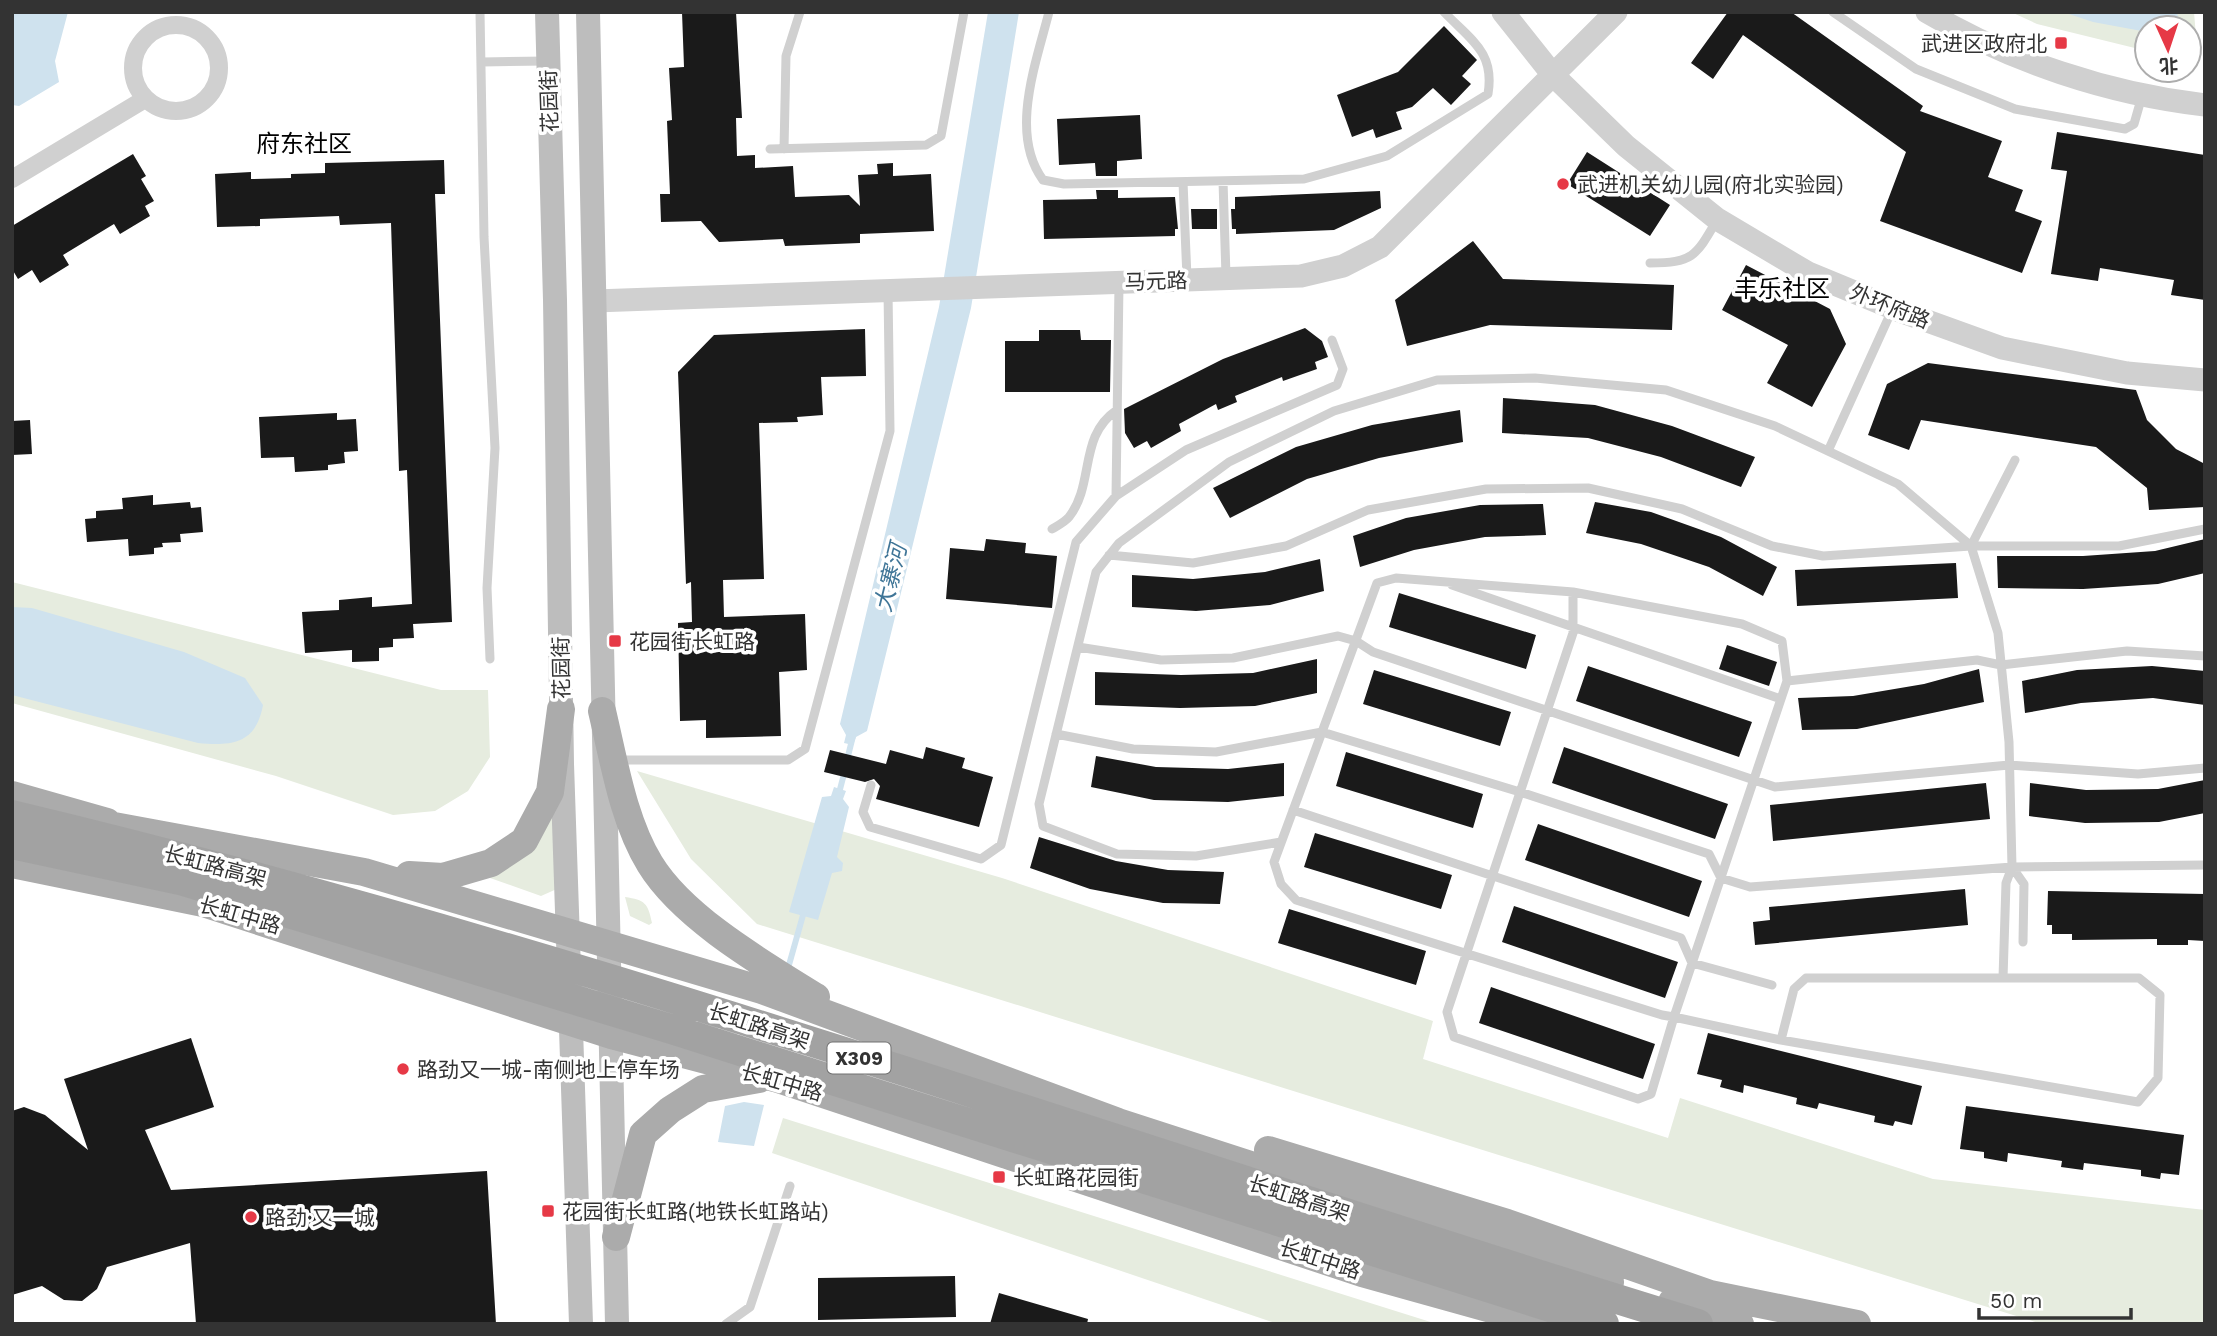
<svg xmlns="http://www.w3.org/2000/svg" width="2217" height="1336" viewBox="0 0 2217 1336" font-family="'Work Sans','Noto Sans SC',sans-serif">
	<rect width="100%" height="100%" fill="#fff"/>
	<path fill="#e6ecdf" d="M2011,12H2194L2197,48L2189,52V28H2147V51L2037,24Z
		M12,582L441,690H488L490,757L468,791L435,811L393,815L276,776L12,703Z
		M637,771L1002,878L1433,1021L1423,1059L1668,1138L1680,1098L1933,1179L2205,1210V1324H2042L757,924L691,859Z
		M547,814H558L559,888L541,896L473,872Z
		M625,897C645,900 648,903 652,923L649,925L630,916Z
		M783,1118L1437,1324H1278L772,1153Z"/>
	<path fill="#cfe2ee" d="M12,12H68L55,61L59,82L19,106L12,105Z
		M988,12H1019L971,308L867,731L856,737L853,745L844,743L846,735L840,724L939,307Z
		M2063,12H2177L2180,28H2147V32L2093,22Z
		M12,607L32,608L184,652L245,678L263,705C256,744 232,746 198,743L12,695Z
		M834,787L846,791L843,799L849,807L837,857L843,863L842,871L832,873L818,920L789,912L822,797L831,796Z
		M744,1102L764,1105L754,1146L718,1142L725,1106Z"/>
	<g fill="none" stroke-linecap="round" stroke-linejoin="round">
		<path stroke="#cfe2ee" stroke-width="6" d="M847,760L853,736
			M838,797L845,770
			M787,972L805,908"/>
	</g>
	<path fill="#1a1a1a" d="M682,12H736L742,118H736L737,156L755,155V168L793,166L795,197L849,195L860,206L858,175L878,174L877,164L893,163V176L931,174L934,231L860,234V243L785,246L783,239L719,242L701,221L661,222L660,194H670L667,121L672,120L669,68L684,67Z
		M1728,12H1791L1923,106L1920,111L2002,141L1988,177L2023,190L2015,211L2042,221L2022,273L1880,221L1906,152L1743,35L1713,79L1691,63Z
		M1444,26L1477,60L1462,76L1471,84L1451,105L1433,88L1412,107L1396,112L1402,129L1376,138L1373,129L1352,137L1337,95L1398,72Z
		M1140,115L1142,159L1117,161V176H1096L1095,163L1059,165L1057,119Z
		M2057,132L2205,155V300L2171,295L2174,280L2100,268L2098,281L2051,274L2067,171L2051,169Z
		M1587,152L1670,205L1650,236L1567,184Z
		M133,154L146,176L141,179L154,201L145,206L150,216L120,234L114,224L63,255L69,265L40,283L32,270L18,279L12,269V226Z
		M444,160L445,194H435L452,622L413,624L414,638L393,639V647L379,648V661L352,662V650L305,653L302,612L339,610V600L372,597V607L412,604L407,470L399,471L391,223L340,225L339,216L260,219V226L217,227L215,174L251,172V179L291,178V174L325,173V163Z
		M1096,190H1118V198L1175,197L1178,229H1175V236L1044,239L1043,200L1097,199Z
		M1380,191L1381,208L1334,230L1236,234V229H1232L1231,209H1235V197Z
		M1191,209H1217V229H1192Z
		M1473,241L1503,279L1674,285L1672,330L1490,325L1407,346L1395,300Z
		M1746,265L1830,309L1846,344L1812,407L1767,383L1788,345L1722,310Z
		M1305,328L1322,341L1328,357L1315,362L1317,369L1283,381L1282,377L1235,396L1237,402L1218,410L1216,404L1179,424L1181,431L1151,448L1147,441L1134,448L1125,433L1124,409L1223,359Z
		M865,329L866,376L821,377L823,415L797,417L798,422L759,423L764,579L723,580L724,617L805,614L807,670L779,672L781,736L706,738V720L680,721L678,623L692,622L691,582L686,584L678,372L714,335Z
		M1039,330H1080L1081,340H1111L1110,392H1005V341H1039Z
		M1928,363L2136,390L2147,420L2176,449L2205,464V507L2149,510L2147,488L2096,447L1921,420L1909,450L1868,435L1887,384Z
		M1503,398L1595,405L1672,426L1755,457L1741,487L1661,457L1588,438L1502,433Z
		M1460,410L1463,442L1379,458L1307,479L1230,518L1213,488L1296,447L1372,425Z
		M337,413V420L356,419L358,451L344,452L345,463L328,465V470L295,472L294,457L261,458L259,417Z
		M30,420L32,454L12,455V421Z
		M153,495V505L190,502L191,508L201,507L203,532L180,534L181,542L162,543L163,547L154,548V554L129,556L128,539L87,542L85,519L96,518V511L123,509L122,498Z
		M1595,502L1651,512L1721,537L1777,567L1763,596L1709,567L1641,544L1586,533Z
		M1543,504L1546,535L1485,537L1414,550L1360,567L1353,536L1406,518L1480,505Z
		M986,539L1026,543L1025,553L1057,556L1052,608L946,599L950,548L984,551Z
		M2205,539V573L2158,584L2083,589L1998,588L1997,556H2083L2155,551Z
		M1320,559L1324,591L1270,605L1196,611L1132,607V575L1193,579L1265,572Z
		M1956,563L1958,598L1797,606L1795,570Z
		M1399,593L1536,635L1526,669L1389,627Z
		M1727,645L1777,662L1769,686L1719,669Z
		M1317,659V693L1255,706L1180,708L1095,705V672L1181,675L1253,673Z
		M1588,666L1752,722L1739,757L1576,701Z
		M2152,666L2205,671V705L2153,698L2081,703L2025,713L2022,681L2077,670Z
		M1979,669L1984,702L1857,729L1802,730L1798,698L1853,696L1924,684Z
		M1374,670L1511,712L1500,746L1363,704Z
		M926,747L965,758L962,768L993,777L979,827L876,799L880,786L874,779L865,782L824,772L830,750L886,764L890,750L923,759Z
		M1564,747L1728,804L1715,839L1552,783Z
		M1346,752L1483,794L1473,828L1336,786Z
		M1096,756L1156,767L1228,769L1284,763V796L1228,802L1154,800L1091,787Z
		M2205,780V813L2159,822L2085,823L2029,816L2030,783L2086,790L2158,789Z
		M1986,783L1990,819L1773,841L1770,805Z
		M1538,824L1702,881L1689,917L1525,860Z
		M1315,833L1452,875L1441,909L1304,867Z
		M1039,837L1116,861L1168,870L1224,872L1220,904L1163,903L1090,889L1030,868Z
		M1965,889L1968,925L1755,945L1753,922L1770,920L1769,907Z
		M2048,891L2205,894V941L2188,940V945H2157V939L2072,940V934H2052V925H2047Z
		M1514,906L1678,962L1665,998L1502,942Z
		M1289,909L1426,951L1416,985L1278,943Z
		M1491,987L1655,1044L1643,1079L1479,1023Z
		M1708,1033L1922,1086L1912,1125L1895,1121L1893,1126L1874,1122L1875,1116L1819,1103L1817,1109L1796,1104L1797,1098L1744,1085L1743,1093L1720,1087L1722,1080L1697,1074Z
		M191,1038L214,1107L145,1130L171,1190L487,1171L496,1324H196L190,1243L107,1267L97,1289L82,1301L64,1300L42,1286L12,1295V1111L24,1107L45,1115L88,1150L64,1079Z
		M1966,1106L2184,1135L2179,1175L2161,1173L2160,1179L2141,1176V1170L2084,1163L2083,1170L2061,1167L2062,1161L2008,1153L2007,1162L1984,1158V1152L1960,1149Z
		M955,1276L956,1317L818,1320V1278Z
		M999,1293L1088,1319L1087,1324H990Z"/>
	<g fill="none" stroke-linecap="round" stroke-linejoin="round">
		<path stroke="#d0d0d0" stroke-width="9" d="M480,12L484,237L495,448L487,588L490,659
			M1049,12C1036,63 1009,134 1043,180L1064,184L1304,179L1387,156L1488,94C1495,52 1471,40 1444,12
			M1833,12L1916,69L2015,109L2125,129L2134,124L2142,96
			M482,62L546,61
			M770,149L926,145L941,136L964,12
			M784,149L786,56L800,12
			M1223,181L1226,276
			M1183,182L1187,278
			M1650,263C1693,263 1696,256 1717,220
			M1828,451L1892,310
			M1116,496L1119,284
			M1052,529C1057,526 1065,522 1069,517C1095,484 1078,436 1117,410
			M1971,546L2015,460
			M1109,555L1193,563L1286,546L1368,510L1486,489L1588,488L1682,509L1772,546L1823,556L1971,546H2119L2205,529
			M1452,585L1781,699
			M1573,592V633L1447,1012L1454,1037L1638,1099L1651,1094L1674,1017L1787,681L1782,641L1742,624L1573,592L1396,578L1377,583L1274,862L1281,884L1296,900L1662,1015L1674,1017L1781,1040L2138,1102L2158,1078L2160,995L2139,978H1806L1794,989L1781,1040
			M1078,647L1161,660L1233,658L1338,636L1356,641L1373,652L1775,787L2009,765L2138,774L2205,768
			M1787,681L1977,660L2001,665L2127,651L2205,656
			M1056,734L1133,749L1216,752L1322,732L1520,792L1709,854L1721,878L1750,887L2012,867L2205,865
			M616,760H788L805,749L890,431L888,291
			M871,785L863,812L870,827L981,859L1001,845L1076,542L1116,496L1186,450L1337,385L1343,369L1332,340
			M1293,810L1681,938L1692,963L1772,985
			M1281,842L1196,856L1117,854L1043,826L1039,804L1096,572L1119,543L1229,462L1334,411L1437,380L1535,378L1666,390L1775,426L1898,484L1971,546L1998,633L2009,742L2012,867L2006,883L2003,978
			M2012,867L2024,884L2023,942
			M726,1324L750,1307L790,1186"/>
		<path stroke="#d0d0d0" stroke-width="18" d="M133 68a43 43 0 1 1 86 0a43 43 0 1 1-86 0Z
			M12,179L145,99"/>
		<path stroke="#d0d0d0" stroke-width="23" d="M1503,12L1553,75L1626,146L1717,219L1808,273L1905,313L2002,348L2127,373L2205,380
			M1927,12C2009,61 2109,94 2205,105
			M595,301L1301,276L1343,266L1380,247L1616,12"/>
		<path stroke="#bdbdbd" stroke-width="24" d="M547,12L555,300L562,764L581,1324
			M588,12L617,1324"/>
		<path stroke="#ababab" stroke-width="28" d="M602,711C614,761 623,820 650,864C683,918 763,964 816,997
			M12,795L107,822
			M87,821L364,872L762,990L1118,1122L1610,1282
			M12,864L203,903L611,1035L778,1079L1362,1273L1545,1324
			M409,875L443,877L491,863L524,841L550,792L561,709
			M1268,1150L1507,1223L1710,1294L1857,1324
			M616,1237L643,1134L670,1110L703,1089L759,1079
			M1672,1302L1740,1324"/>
		<path stroke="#a2a2a2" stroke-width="30" d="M12,815C583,951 1137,1153 1698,1324
			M12,844L180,880L671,1029L1604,1324"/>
	</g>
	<g fill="#e63946" stroke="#fff" stroke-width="2.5">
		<rect x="2054" y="36" width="14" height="14" rx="3.5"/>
		<circle cx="1563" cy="184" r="7"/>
		<rect x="608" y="634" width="14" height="14" rx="3.5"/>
		<circle cx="403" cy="1069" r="7"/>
		<rect x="992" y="1170" width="14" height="14" rx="3.5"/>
		<rect x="541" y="1204" width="14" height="14" rx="3.5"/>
		<circle cx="251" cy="1217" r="7"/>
	</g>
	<g text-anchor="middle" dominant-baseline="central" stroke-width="7" stroke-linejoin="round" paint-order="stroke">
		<rect fill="#fff" stroke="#707070" stroke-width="2" x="827.5" y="1042.5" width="63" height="31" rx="5"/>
		<g font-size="19" font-weight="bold" fill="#333">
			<text x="859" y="1058">X309</text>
		</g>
		<g font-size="21" fill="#333" stroke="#fff" text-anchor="start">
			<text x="2047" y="43" text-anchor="end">武进区政府北</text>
			<text x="1577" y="184">武进机关幼儿园(府北实验园)</text>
			<text x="629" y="641">花园街长虹路</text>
			<text x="417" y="1069">路劲又一城-南侧地上停车场</text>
			<text x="1013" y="1177">长虹路花园街</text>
			<text x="562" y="1211">花园街长虹路(地铁长虹路站)</text>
			<text x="265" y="1217">路劲·又一城</text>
		</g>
		<g font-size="21" fill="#333" stroke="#fff">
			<text transform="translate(549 101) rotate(-92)">花园街</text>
			<text transform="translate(1156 281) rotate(-2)">马元路</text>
			<text transform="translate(1890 306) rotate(22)">外环府路</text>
			<text transform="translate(561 668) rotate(-91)">花园街</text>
			<text transform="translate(215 866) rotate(15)">长虹路高架</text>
			<text transform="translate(240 915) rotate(16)">长虹中路</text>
			<text transform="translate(759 1026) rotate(18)">长虹路高架</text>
			<text transform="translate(782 1082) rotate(16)">长虹中路</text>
			<text transform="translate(1299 1198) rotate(18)">长虹路高架</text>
			<text transform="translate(1320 1259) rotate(18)">长虹中路</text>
		</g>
		<g font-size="23" font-style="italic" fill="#3f7597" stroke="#fff">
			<text transform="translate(891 578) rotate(-76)">大寨河</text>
		</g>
		<g font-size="24" fill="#000" stroke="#fff">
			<text x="304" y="144">府东社区</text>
			<text x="1782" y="289">丰乐社区</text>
		</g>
	</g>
	<rect width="2217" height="1336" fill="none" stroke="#333333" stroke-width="28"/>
	<g transform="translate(2168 49) rotate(177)"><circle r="33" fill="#ffffff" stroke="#adadad" stroke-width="2"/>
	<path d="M0-5L12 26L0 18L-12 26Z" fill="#e63946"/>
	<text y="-10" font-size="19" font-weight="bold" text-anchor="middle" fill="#333333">北</text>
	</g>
	<path d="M1979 1308v10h152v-10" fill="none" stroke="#333333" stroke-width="3.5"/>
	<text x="1990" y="1308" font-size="21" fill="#333333" stroke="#ffffff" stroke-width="5" paint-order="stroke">50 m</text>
</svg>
